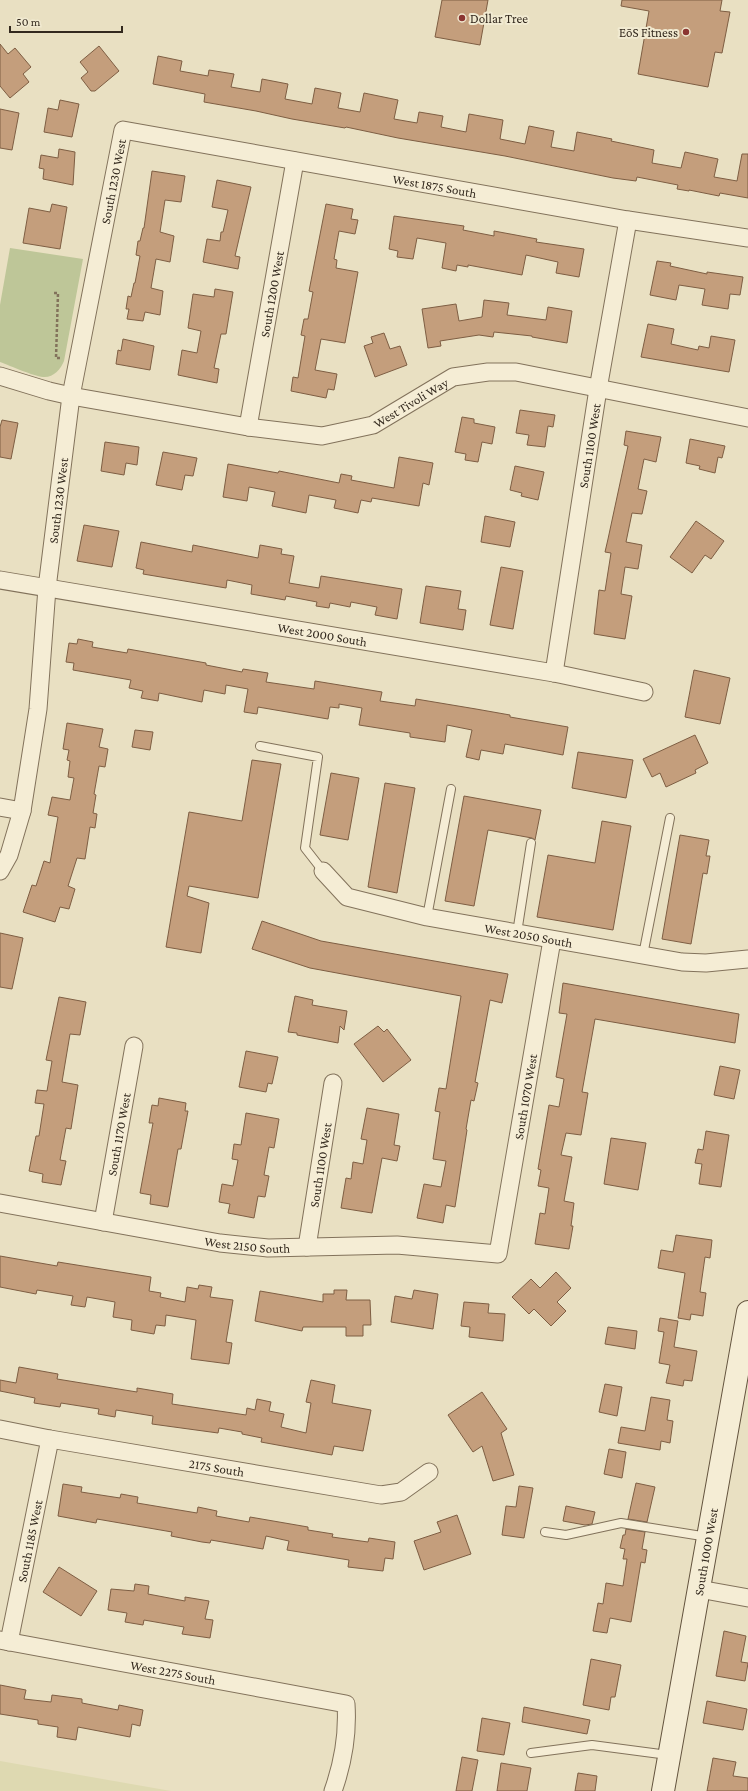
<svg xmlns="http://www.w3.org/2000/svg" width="748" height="1791" viewBox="0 0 748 1791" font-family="'Crimson Pro',serif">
	<rect width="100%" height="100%" fill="#e9e0c2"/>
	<path fill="#ded9b1" d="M0,1761L171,1791H0Z"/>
	<path fill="#bec698" d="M10,248L83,259L64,361C61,369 53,378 43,377C33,376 11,366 0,362V305Z"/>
	<path fill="#c49e7c" stroke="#7e5e43" d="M442,0H488L480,45L435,37Z
		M622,0H722L720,11L730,12L722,53L715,52L708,87L638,74L649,11L621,6Z
		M0,44L8,54L15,48L31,67L23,74L29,82L10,98L0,86Z
		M99,46L119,71L95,91H91L81,78L88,72L80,62Z
		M158,56L182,61L180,71L208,76L209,70L234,74L231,87L260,92L262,79L288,84L285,99L312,104L315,88L341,93L338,108L360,112L364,93L398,100L394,119L417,123L419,112L443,116L441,127L466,132L469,114L503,120L500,139L525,144L529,126L554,131L551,147L574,151L577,132L612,139L611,141L654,150L652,163L681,168L685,152L718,159L714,177L737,181L742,154H748V198L720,193L719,196L689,190V191L677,189L678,185L637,177L636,181L613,178L505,156L398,138L346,127L345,128L292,119L256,111L204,102L205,94L153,84Z
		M60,100L79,104L72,137L44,132L48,108L58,110Z
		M0,109L19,113L12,150L0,148Z
		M59,149L75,152L73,185L43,179L44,169L39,168L41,155L58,158Z
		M152,171L185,176L181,202L165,200L160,232L174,236L170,262L156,259L151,288L163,291L160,315L145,312L143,321L127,319L129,309H126L128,296L131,297L134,283H135L140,256L136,255L138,241H140L143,228H144Z
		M217,180L251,187L235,256L240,257L238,269L203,262L207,239L220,241L221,232H223L228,210L212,207Z
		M52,204L67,207L60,249L23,243L29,208L50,212Z
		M326,204L353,209L351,219L358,220L355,234L339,231L334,259L337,260L336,268L358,272L345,343L321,339L315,370L337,374L334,390L328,389L326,398L291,391L293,377L298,378L305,336L301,335L304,319H308L313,292L309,291Z
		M394,216L464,226L463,230L494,236V231L537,239L536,242L584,249L579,277L556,273L558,262L526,255L522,275L468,265V267L457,265L456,271L442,268L446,243L417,238L413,259L397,257L398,251L389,249Z
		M657,261L671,263L670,266L707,274V272L743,277L740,295L730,294L728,309L702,305L705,289L679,285L676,300L650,295Z
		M215,289L233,292L226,334H221L214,368L219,369L217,383L178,375L182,350L197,353L201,331L188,328L193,294L214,297Z
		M484,300L509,303L507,315L546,320L548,307L572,311L567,343L532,337V336L494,332L493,337L479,335L440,341L441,346L428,348L422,309L456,304L459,321L482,317Z
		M648,324L674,329L671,344L698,350L699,346L709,348L711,336L735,340L729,372L641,357Z
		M384,333L390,349L400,346L407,365L375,377L364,346L373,343L371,337Z
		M123,339L154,346L150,370L116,364L118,350L121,351Z
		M520,410L555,415L553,427L548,426L545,447L527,445L529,435L516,433Z
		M462,417L474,419V423L495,427L492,444L482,442L478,462L465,460L466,454L455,452Z
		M2,420L18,423L11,459L0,457V427Z
		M626,431L661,437L656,462L644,459L638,489L647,491L642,514L632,513L626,542L642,545L638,569L625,567L621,594L632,596L625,639L594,634L599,590L605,591L611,553L605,552L608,539L628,446L624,445Z
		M690,439L725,446L722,458L718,457L715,473L699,469L700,466L686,463Z
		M105,442L139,447L137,465L126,463L124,475L101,471Z
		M163,452L197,458L193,476L185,475L182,490L156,485Z
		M399,457L433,463L429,485L423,483L419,506L372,498L371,502L361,500L358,513L334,508L336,500L309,495L306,513L272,506L275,492L249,487L247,501L223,497L228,464L278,473L279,471L339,483L341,474L352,476L351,480L394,488Z
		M515,466L544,472L538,500L521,496L522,493L510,490Z
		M485,516L515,522L510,547L481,542Z
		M696,521L724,541L711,559L705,555L692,573L670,557Z
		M84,525L119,531L112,567L77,561Z
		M141,542L192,552L193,545L258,558L260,545L282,549L281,554L294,556L289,583L319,588L321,576L402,589L397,619L375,615L377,607L351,602L350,607L330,603L329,608L316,606L317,602L286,596L285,600L251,594L252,585L227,580L226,588L143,574L144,570L136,568Z
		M501,567L523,571L513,629L490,625Z
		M426,586L461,591L458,609L466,610L463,630L420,623Z
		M78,639L93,642L92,647L127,653L128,649L206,663V665L242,672L243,669L268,673L266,682L314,689L315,681L382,692L380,701L415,706L416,699L476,709L510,715V717L568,727L563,755L505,744L503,754L481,750L479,760L466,757L472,730L447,725L445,742L410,737V733L359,725L362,708L339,704V708L330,707L328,719L258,707L257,714L244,712L248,689L226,685L225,694L204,690L202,702L159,693L158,701L141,698L143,691L129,688L131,680L73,670L74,663L66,662L69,643L77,644Z
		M694,670L730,678L720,724L685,717Z
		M67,723L103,729L99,747L108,749L105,767L99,766L94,794L96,795L93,813L97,814L95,828L90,827L85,859L77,858L68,886L75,889L69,909L60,907L55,922L23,912L32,885L36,886L44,861L50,863L58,817L48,815L52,797L70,800L74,778L68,777L70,761L67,760L69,750L63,749Z
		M135,730L153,732L150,750L132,747Z
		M695,735L708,763L695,770L696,773L666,787L660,773L652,777L643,759Z
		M578,752L633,760L626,798L572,788Z
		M252,760L281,764L258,898L189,886L187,896L209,903L201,953L166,947L189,812L242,821Z
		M331,773L359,778L348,840L320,835Z
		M385,783L415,788L397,893L368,887Z
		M464,796L541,810L535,840L532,838L488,830L474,906L445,901Z
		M602,821L631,826L613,930L537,917L548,855L595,863Z
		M680,835L709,840L706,856H710L707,874L703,873L691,944L662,939Z
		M262,921L321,941L508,974L502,1003L490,1000L475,1082L478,1083L474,1101L471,1100L466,1129L467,1130L455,1207L446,1205L443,1223L417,1218L424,1184L441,1187L446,1161L433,1159L440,1112L435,1111L439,1088L446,1089L461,996L310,968L252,949Z
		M0,933L23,938L12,989L0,987Z
		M563,983L739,1014L735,1043L595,1019L582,1092L588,1093L581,1135L566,1133L561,1155L572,1157L564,1201L574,1203L571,1226H573L569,1249L535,1244L540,1213L545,1214L549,1188L538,1186L541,1170L538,1169L549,1105L559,1107L564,1079L556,1077L567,1014L559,1013Z
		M295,996L313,1000L312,1005L347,1011L344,1030L340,1026L338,1043L297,1035V1033L288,1032Z
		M59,997L86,1002L80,1035L70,1034L62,1082L78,1085L71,1129L66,1128L60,1160L66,1161L61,1185L42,1182L43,1174L29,1171L36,1136H39L44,1104L35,1103L37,1090L47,1091L52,1061L46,1060Z
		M378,1026L384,1032L387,1029L411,1060L383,1082L354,1044Z
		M246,1051L278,1057L272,1084L268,1083L266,1092L239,1087Z
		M720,1066L740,1070L734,1099L714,1095Z
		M159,1098L186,1103L185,1111H188L181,1149H178L168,1207L150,1204L151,1195L140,1193L153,1123H149L152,1105L158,1106Z
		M367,1108L399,1114L394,1145L400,1146L397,1161L382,1158L372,1213L341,1208L346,1178L351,1179L353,1162L363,1164L367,1140L361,1139Z
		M246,1113L279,1119L274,1148L269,1147L264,1175L269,1176L265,1197L258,1196L254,1218L228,1213L230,1204L219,1202L222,1184L233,1186L238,1160L232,1159L234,1144L241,1145Z
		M706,1131L729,1135L721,1187L699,1184L702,1164L695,1163L698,1149L703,1150Z
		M611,1138L646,1143L638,1190L604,1184Z
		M676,1235L712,1240L710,1258L705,1257L700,1292L706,1293L703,1316L691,1314L690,1320L678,1318L685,1273L658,1268L661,1250L673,1252Z
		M0,1256L57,1266L58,1262L151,1277L149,1291L161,1293L160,1297L185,1302L187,1287L198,1289L199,1285L212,1287L210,1297L233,1300L226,1342L232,1343L229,1364L191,1359L196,1320L166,1315L165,1326L156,1325L154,1334L131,1330L132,1320L113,1317L115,1302L87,1297L85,1307L71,1305L73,1296L37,1290L36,1294L0,1287Z
		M556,1272L571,1288L557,1302L566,1311L551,1326L534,1309L529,1314L512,1297L531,1279L540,1288Z
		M334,1290H347L346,1300H370L371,1325H363V1336H346V1327H303L302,1331L255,1321L260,1291L323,1302V1294H334Z
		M414,1290L438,1294L433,1329L391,1322L395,1296L412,1299Z
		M464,1302L489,1304L488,1313L505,1314L503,1341L469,1337L470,1327L461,1326Z
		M660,1318L678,1321L674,1347L697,1351L692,1381L684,1380L683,1386L666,1383L670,1365L659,1363L664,1332L658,1331Z
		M608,1327L637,1331L635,1349L605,1344Z
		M19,1367L58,1374L57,1379L137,1392V1388L173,1394L172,1404L246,1415L247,1408L255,1410L257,1399L271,1402L269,1411L284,1414L281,1427L306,1433L311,1403L306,1402L311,1380L335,1385L332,1403L371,1410L363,1451L334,1446L332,1455L261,1442L262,1438L242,1434V1432L219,1428L218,1433L152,1424L153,1416L116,1410L115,1417L98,1414L99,1409L61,1403L60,1407L34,1403L35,1398L0,1391V1380L16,1383Z
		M605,1384L622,1387L617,1416L599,1412Z
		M482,1392L507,1429L501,1433L514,1475L493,1481L482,1446L473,1452L448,1415Z
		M651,1397L670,1400L667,1420L673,1421L670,1443L661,1441L660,1450L618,1443L621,1427L645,1431Z
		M609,1449L626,1452L622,1478L604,1474Z
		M636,1483L655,1487L647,1522L628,1519Z
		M63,1484L82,1487L81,1492L120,1498L121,1494L138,1497L137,1503L197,1513L198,1507L217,1511L216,1516L249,1522L250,1517L308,1527V1530L333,1534L332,1537L368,1542L369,1538L395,1542L393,1559L385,1558L383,1571L348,1567L349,1560L287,1550L289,1541L266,1536L263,1549L211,1540L210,1543L202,1542L171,1536L172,1532L97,1519L96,1523L58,1516Z
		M519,1486L533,1488L524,1538L502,1535L506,1506L516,1507Z
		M566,1506L595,1512L592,1524L585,1525L563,1521Z
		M457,1515L471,1554L424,1570L414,1541L441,1532L437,1522Z
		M626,1529L645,1532L642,1549L647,1550L645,1563L641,1562L631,1622L610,1618L607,1633L593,1631L598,1603L603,1604L606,1583L623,1586L627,1559H623L625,1549L620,1548L623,1535H625Z
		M59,1567L97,1591L81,1616L43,1592Z
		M135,1584L149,1586L148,1594L185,1601V1597L209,1601L205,1619L213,1620L210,1638L182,1634L184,1627L144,1620L143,1625L125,1622L127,1613L108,1610L111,1589L134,1591Z
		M724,1631L746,1636L741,1662L748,1663L745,1681L716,1676Z
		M591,1659L621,1665L615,1697H611L609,1710L583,1705Z
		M0,1685L26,1690L24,1699L51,1702L52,1695L82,1699V1703L118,1710L119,1705L143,1710L140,1726L132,1724L130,1737L78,1727L76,1740L57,1737L58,1727L38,1724V1720L0,1714Z
		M707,1701L747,1709L743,1730L703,1723Z
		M524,1707L590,1720L587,1734L522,1722Z
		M482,1718L510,1723L504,1755L477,1751Z
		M462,1757L478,1760L472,1791H456Z
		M713,1758L736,1762L733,1776L748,1778V1791H707Z
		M501,1763L531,1768L527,1791H497Z
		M578,1773L597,1776L595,1791H575Z"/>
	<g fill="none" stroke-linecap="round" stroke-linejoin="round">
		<defs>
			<path id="lane" d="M260,746L318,757L305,848L323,871
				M427,917L451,789
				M517,933L531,843
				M643,955L670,818
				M545,1532L566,1535L621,1523L708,1537
				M531,1753L592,1745L668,1755"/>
			<g id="street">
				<path id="s1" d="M0,376L49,391L71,396L248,427L322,436L373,425L453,377L488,372H516L748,418"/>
				<path id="s2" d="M248,427L295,161"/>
				<path id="s3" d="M0,580L554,673L644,692"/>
				<path id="s4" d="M554,673L598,389L628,220"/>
				<path d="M0,807L22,811"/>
				<path id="s5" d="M0,871L9,855L22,811L38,709L47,588L71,396L123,130L628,220L748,238"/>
				<path id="s6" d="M323,871L347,897L427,917L682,962L706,963L748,959"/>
				<path id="s7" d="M0,1203L220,1243L268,1248L397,1245L498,1254L552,940"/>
				<path id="s8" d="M103,1222L134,1046"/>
				<path id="s9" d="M307,1247L333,1083"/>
				<path id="s10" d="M0,1429L50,1439L381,1495L401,1492L429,1472"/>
				<path d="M699,1589L748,1598"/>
				<path id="s11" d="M0,1640L346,1704C348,1734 343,1763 333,1791"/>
				<path id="s12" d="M9,1642L50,1439"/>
			</g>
			<g id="secondary">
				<path id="s13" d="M663,1791L748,1312"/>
			</g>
		</defs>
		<use href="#lane" stroke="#82725b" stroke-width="10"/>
		<use href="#street" stroke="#82725b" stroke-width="19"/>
		<use href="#secondary" stroke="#63533e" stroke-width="24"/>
		<path stroke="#82725b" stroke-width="2.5" stroke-dasharray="3 2" stroke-linecap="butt" d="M54,293H58L56,358H61"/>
		<use href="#lane" stroke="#f5edd5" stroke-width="8"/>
		<use href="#street" stroke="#f5edd5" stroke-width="17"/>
		<use href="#secondary" stroke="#f5edd5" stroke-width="22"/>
	</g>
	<g fill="#8b3531" stroke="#f1ead1" stroke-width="1.5">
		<circle cx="462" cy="18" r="4"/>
		<circle cx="686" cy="32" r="4"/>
	</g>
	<g text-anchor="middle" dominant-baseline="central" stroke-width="4" stroke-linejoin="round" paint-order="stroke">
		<g font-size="13" fill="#33291e" stroke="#f1ead1" text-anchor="start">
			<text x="470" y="18">Dollar Tree</text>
			<text x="678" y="32" text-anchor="end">EōS Fitness</text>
		</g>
		<g font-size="13" fill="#33291e" stroke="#f1ead1">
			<text stroke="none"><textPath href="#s5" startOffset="701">South 1230 West</textPath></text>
			<text stroke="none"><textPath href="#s5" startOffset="1070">West 1875 South</textPath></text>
			<text stroke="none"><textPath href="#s2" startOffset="135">South 1200 West</textPath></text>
			<text stroke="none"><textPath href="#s1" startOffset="424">West Tivoli Way</textPath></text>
			<text stroke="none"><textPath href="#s4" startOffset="230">South 1100 West</textPath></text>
			<text stroke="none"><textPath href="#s5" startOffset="377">South 1230 West</textPath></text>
			<text stroke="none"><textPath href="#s3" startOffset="327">West 2000 South</textPath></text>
			<text stroke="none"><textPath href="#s6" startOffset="221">West 2050 South</textPath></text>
			<text stroke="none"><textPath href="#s7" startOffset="662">South 1070 West</textPath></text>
			<text stroke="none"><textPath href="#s8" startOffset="89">South 1170 West</textPath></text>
			<text stroke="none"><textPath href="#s9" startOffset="83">South 1100 West</textPath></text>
			<text stroke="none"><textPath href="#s7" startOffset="251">West 2150 South</textPath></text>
			<text stroke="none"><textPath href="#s10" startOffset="220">2175 South</textPath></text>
			<text stroke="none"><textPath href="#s12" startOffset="103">South 1185 West</textPath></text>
			<text stroke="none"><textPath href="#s13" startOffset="243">South 1000 West</textPath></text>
			<text stroke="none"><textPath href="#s11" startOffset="176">West 2275 South</textPath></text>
		</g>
	</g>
	<path d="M10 26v6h112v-6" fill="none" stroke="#33291e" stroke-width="2"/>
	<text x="16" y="26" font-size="12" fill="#33291e" stroke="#f1ead1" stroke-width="3" paint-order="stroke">50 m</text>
</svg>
